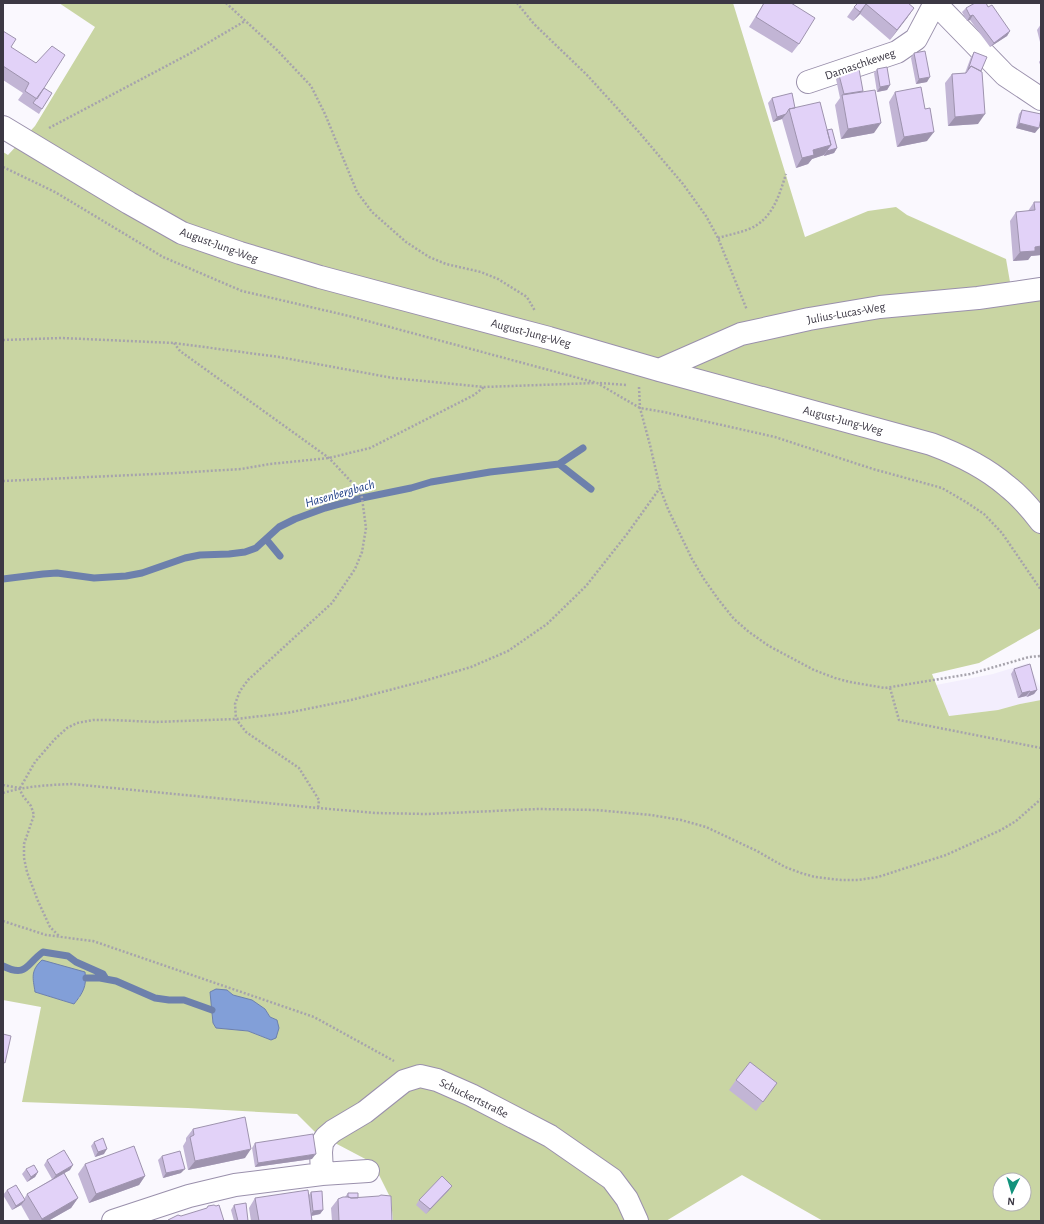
<svg xmlns="http://www.w3.org/2000/svg" width="1044" height="1224" viewBox="0 0 1044 1224" font-family="'Alegreya Sans',sans-serif">
	<rect width="100%" height="100%" fill="#faf8fe"/>
	<path fill="#f3eefd" d="M1028,663L1041,689V700L1020,704L998,710L949,716L936,685L993,674Z"/>
	<path fill="#c9d5a3" fill-rule="evenodd" d="M59,3H733L805,237L868,211L896,207L907,215L1006,259L1010,282L1041,300V628L979,663L932,674L949,716L998,710L1020,704L1041,700V1221H823L742,1175L666,1221H393L391,1199L373,1163L316,1133L297,1114L188,1108L22,1102L41,1007L3,1000V152L8,155L35,126L95,27ZM227,990L233,995L265,1009L270,1017L277,1020L271,1040L248,1031L216,1027C206,1013 218,1002 227,990ZM35,992L80,997L74,1004ZM1000,1180H1024V1204H1000Z"/>
	<path fill="#829fd8" stroke="#6d80ac" d="M42,960L85,972C87,986 83,993 74,1004L35,992C33,978 30,971 42,960Z
		M216,989L227,990L233,995L252,1000L265,1009L270,1017L277,1020L279,1028L276,1038L271,1040L248,1031L216,1028L213,1023L210,992Z"/>
	<g fill="none" stroke-linecap="round" stroke-linejoin="round">
		<path stroke="#6d80ac" stroke-width="7" d="M559,464L583,448
			M266,539L280,556
			M3,579L43,574L57,573L94,578L126,576L142,573L185,558L200,555L229,554L245,552L256,548L279,527L295,519L325,508L362,498L411,488L431,482L490,472L559,464L591,489
			M3,966C27,978 26,964 43,952L68,956L76,962L103,974L106,979
			M86,978H100L116,981L155,998L169,1000H184L212,1010"/>
		<defs>
			<path id="minor" d="M935,3L1005,75L1041,99
				M808,82L897,52L916,39L935,3
				M3,127L129,203L182,233L240,253L320,277L549,338L659,370L931,444C958,454 985,467 1007,486C1020,496 1031,509 1041,522
				M659,370L741,334L809,319L880,307L978,298L1041,289
				M322,1174L321,1152L322,1143L326,1137L333,1131L365,1112L404,1081L420,1076L437,1080L471,1095L550,1136L612,1179L627,1199L637,1221
				M113,1221L189,1196L235,1185L322,1174L368,1171"/>
		</defs>
		<use href="#minor" stroke="#9a90ac" stroke-width="24"/>
		<path stroke="#a6a3ac" stroke-width="2.5" stroke-dasharray="2 2" stroke-linecap="butt" d="M226,3L277,50L311,86L325,114L357,192L372,212L406,242L429,257L446,264L481,272L498,279L527,297L535,311
			M517,3L534,24L587,75L638,131L683,184L706,216L718,238L747,310
			M49,128L189,54L245,21
			M3,167L55,192L163,257L242,291L349,316L597,383L640,408L664,412L775,437L873,469L942,488L966,502L984,514L1002,533L1041,590
			M718,238C728,235 739,233 749,229C772,220 779,196 786,174
			M3,340L62,338L174,343L279,357L393,378L484,387L595,383
			M174,343L180,351L329,458L359,490L362,498L366,528L362,552L355,569L332,603L248,680L240,691L235,704L236,719L246,732L299,768L319,800L318,808
			M600,383L627,385
			M639,387L640,408L650,445L660,488L668,509L692,559L704,579L718,599L734,619L749,632L769,646L814,670L835,678L850,682L885,688L970,674L1029,657L1041,656
			M3,481L176,473L241,469L270,464L329,458L370,448L474,395L484,387
			M890,688L899,720L1041,748
			M3,785L19,788
			M19,788L23,796L31,806L34,815L24,844V858L27,872L38,901L50,927L60,937
			M20,788L35,762L55,739L67,728L77,723L93,720H112L155,722L236,719L287,713L351,700L424,681L471,667L508,651L547,624L586,586L627,534L660,488
			M3,793C26,786 49,785 72,784L318,808L376,813L427,814L538,809L596,810L651,815L681,820L706,827L757,851L785,867L801,873L815,877L841,880H858L878,877L946,855L1001,830L1016,821L1041,799
			M3,921L46,935L93,941L314,1017L394,1061"/>
		<use href="#minor" stroke="#fff" stroke-width="22"/>
	</g>
	<path fill="#c2b5d5" d="M764,3H791L799,44L792,53L749,27Z
		M857,3H908L914,8L907,18L890,40L860,14L853,21L847,17Z
		M966,8L1010,31L1007,36L990,47L970,20L967,21L962,12Z
		M1041,24V46L1037,30Z
		M3,32L11,47L44,88L42,109L39,114L18,100L23,93L3,80Z
		M974,52L981,71L978,124L948,126L945,83L952,74L965,73L971,57Z
		M914,53L927,82L916,84L911,58Z
		M1041,59V67L1039,62Z
		M877,69L890,85L887,90L877,92L874,73Z
		M839,75L863,91V92L874,133L841,139L835,105L840,98L836,79Z
		M895,92L927,141L897,147L889,102Z
		M772,98L795,108L827,130L837,148L834,153L824,156V155L812,159L808,164L796,168L782,119L773,122L768,103Z
		M1022,110L1035,133L1016,128L1019,114Z
		M1034,202H1041V255L1031,256L1028,260L1013,261L1010,221L1016,212L1028,211Z
		M1014,669L1037,690L1034,694L1027,697L1026,696L1018,698L1011,674Z
		M736,1080L777,1083L756,1111L729,1090Z
		M193,1129L245,1158L188,1170L183,1146L186,1141V1138Z
		M94,1142L104,1154L95,1157L91,1146Z
		M255,1143L312,1159L255,1167L252,1148Z
		M162,1156L181,1173L163,1178L158,1160Z
		M47,1160L70,1170L64,1173L78,1198L71,1208L48,1221H30L21,1205L12,1210L3,1195L7,1190L24,1199L27,1194L52,1179L44,1165Z
		M85,1164L145,1176L139,1185L89,1203L78,1174Z
		M26,1169L38,1172L35,1177L27,1182L22,1174Z
		M452,1186L448,1191L426,1214L416,1205L419,1200Z
		M311,1192L323,1210L320,1214L312,1216V1221H251L249,1208L255,1198L309,1195Z
		M348,1193L358,1198L392,1221H332L331,1208L338,1199L345,1197Z
		M234,1205L248,1221H234L231,1210Z"/>
	<path fill="#9e93ae" d="M866,4L860,14L853,21L860,12Z
		M914,8L907,18L890,40L897,30Z
		M973,15L970,20L967,21L970,16Z
		M1010,31L1007,36L990,47L994,43Z
		M930,77L927,82L916,84L919,79Z
		M890,85L887,90L877,92L880,87Z
		M786,114L782,119L773,122L777,117Z
		M985,114L978,124L948,126L955,117Z
		M881,123L874,133L841,139L848,129Z
		M1019,123L1039,128L1035,133L1016,128Z
		M934,132L927,141L897,147L904,137Z
		M831,145L824,155L812,159L808,164L796,168L802,158L813,150Z
		M837,148L834,153L824,156L827,151Z
		M1041,246V255L1031,256L1028,260L1013,261L1020,252L1035,247Z
		M1037,690L1034,694L1027,697L1030,692Z
		M1030,691L1026,696L1018,698L1022,693Z
		M107,1149L104,1154L95,1157L98,1152Z
		M251,1149L245,1158L188,1170L195,1161Z
		M316,1154L312,1159L255,1167L258,1163Z
		M73,1165L70,1170L52,1180L56,1175Z
		M185,1169L181,1173L163,1178L166,1173Z
		M38,1172L35,1177L27,1182L31,1177Z
		M145,1176L139,1185L89,1203L96,1194Z
		M452,1186L448,1191L426,1214L430,1209Z
		M78,1198L71,1208L48,1221H40L42,1219Z
		M25,1200L21,1205L12,1210L16,1206Z
		M323,1210L320,1214L310,1216L313,1211Z"/>
	<path fill="#e2d2f8" stroke="#9e93ae" d="M764,3H791L815,18L799,44L756,17Z
		M858,3H908L914,8L897,30L866,4L860,12L854,7Z
		M975,3H986L988,7L992,5L1010,31L994,43L973,15L970,16L966,8Z
		M3,31L16,39L11,47L36,63L52,46L65,55L37,99L25,91L29,83L3,66Z
		M925,51L930,77L919,79L914,53Z
		M974,52L987,57L981,71L971,66L968,70Z
		M971,66L982,72L985,114L955,117L952,74L966,73Z
		M887,67L890,85L880,87L877,69Z
		M859,69L863,91L844,94L839,75Z
		M921,87L925,109L930,108L934,132L904,137L895,92Z
		M44,88L52,93L42,109L33,103Z
		M875,90L881,123L848,129L842,95Z
		M792,93L795,108L789,109L786,114L777,117L772,98Z
		M820,102L831,145L813,150L814,155L802,158L789,109Z
		M1022,110L1041,114V118L1039,128L1019,123Z
		M832,129L837,148L827,151V150L831,145L827,130Z
		M1034,202H1041V246L1035,247V251L1020,252L1016,212L1035,210Z
		M1030,664L1037,690L1030,692V691L1022,693L1014,669Z
		M3,1034L11,1036L5,1063L3,1062Z
		M750,1062L777,1083L763,1102L736,1080Z
		M245,1117L251,1149L195,1161L190,1137L194,1135L193,1129Z
		M313,1134L316,1154L258,1163L255,1143Z
		M103,1138L107,1149L98,1152L94,1142Z
		M134,1146L145,1176L96,1194L85,1164Z
		M64,1150L73,1165L56,1175L47,1160Z
		M180,1151L185,1169L166,1173L162,1156Z
		M34,1165L38,1172L31,1177L26,1169Z
		M64,1173L78,1198L42,1219L27,1194Z
		M442,1176L452,1186L430,1209L419,1200Z
		M16,1185L25,1200L16,1206L7,1190Z
		M308,1190L312,1221H259L255,1198Z
		M322,1191L323,1210L313,1211L311,1192Z
		M348,1193H358V1198H351L348,1197Z
		M381,1195L391,1196L392,1221H339L338,1199L343,1197H349L351,1198L379,1196Z
		M246,1203L248,1221H238L234,1205Z
		M214,1205L216,1206L219,1205L224,1221H168V1220L178,1215L181,1216L207,1208L208,1206Z"/>
	<g text-anchor="middle" dominant-baseline="central" stroke-width="4" stroke-linejoin="round" paint-order="stroke">
		<g font-size="12" fill="#3c3844" stroke="#fff">
			<text transform="translate(860 64) rotate(-19)">Damaschkeweg</text>
			<text transform="translate(219 245) rotate(20)">August-Jung-Weg</text>
			<text transform="translate(846 313) rotate(-10)">Julius-Lucas-Weg</text>
			<text transform="translate(531 333) rotate(15)">August-Jung-Weg</text>
			<text transform="translate(843 420) rotate(15)">August-Jung-Weg</text>
			<text transform="translate(474 1098) rotate(26)">Schuckertstraße</text>
		</g>
		<g font-size="13" font-style="italic" fill="#254488" stroke="#fff">
			<text transform="translate(340 494) rotate(-16)">Hasenbergbach</text>
		</g>
	</g>
	<rect width="1044" height="1224" fill="none" stroke="#3c3844" stroke-width="8"/>
	<g transform="translate(1012 1192) rotate(185)"><circle r="19" fill="#ffffff" stroke="#b1afb4"/>
	<path d="M0-3L7 15L0 10L-7 15Z" fill="#12937c"/>
	<text y="-6" font-size="11" font-weight="bold" text-anchor="middle" fill="#3c3844">N</text>
	</g>
</svg>
